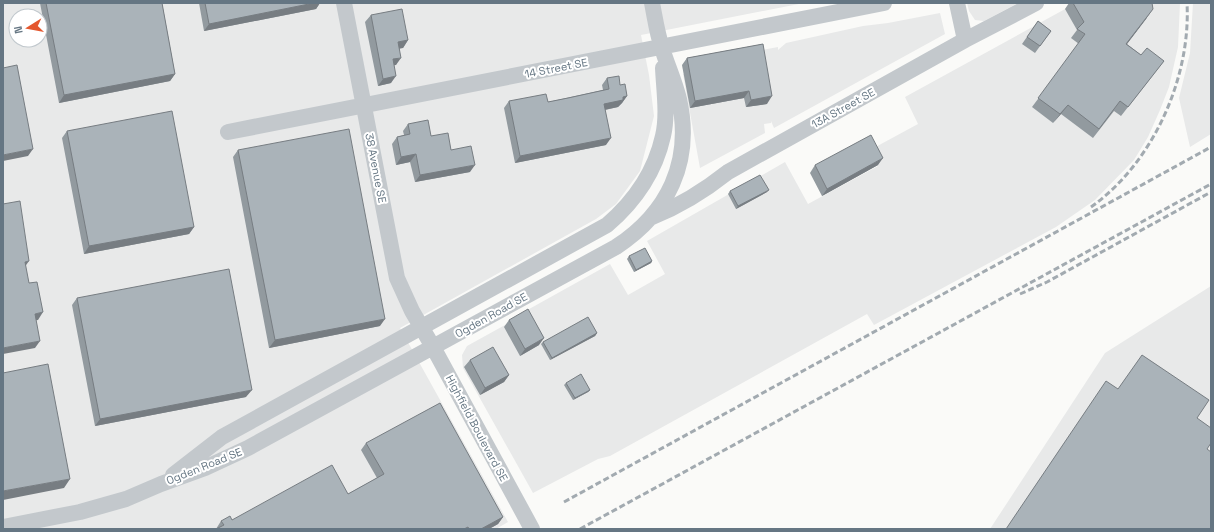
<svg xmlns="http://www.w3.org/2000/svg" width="1214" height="532" viewBox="0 0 1214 532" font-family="'Space Grotesk',sans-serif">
	<rect width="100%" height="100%" fill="#fafaf8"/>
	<path fill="#e8e9e9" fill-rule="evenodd" d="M3,3H804L641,35L649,75L654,116L640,171L616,204L596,219L400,328L508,522L496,529H3ZM16,16H40V40H16Z
		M967,3H1018L984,21L975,20L969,11Z
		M1076,3H1180L1178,47L1169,87L1160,110L1148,137L1134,160L1095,200L1056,227L874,325L867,314L610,456L598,459L533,493L463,368L462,355L467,346L523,315L522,313L610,264L628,295L665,274L647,241L785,162L808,204L878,166L870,150L918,124L905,97Z
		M1193,3H1211V134L1190,147L1179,98L1190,53Z
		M940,13L945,34L774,128L771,121V123L764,124L765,133L700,168L683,74H684L682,65L778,47V50L786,43L863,26L888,23Z
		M1211,286V529H990L1105,353Z"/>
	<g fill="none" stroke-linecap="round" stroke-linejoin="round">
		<path stroke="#c3c8cc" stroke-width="16" d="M344,3L397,278L412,311L433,347L532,529
			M957,3L965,40
			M228,132L884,3
			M652,217C680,206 704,191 728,172L965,40L1036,3
			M173,475L222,437L607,225C635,201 655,172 663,136C668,115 664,90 663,68
			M3,527L80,512L126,499L161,484L205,468L248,448L616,247C668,213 693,162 679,99C675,82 667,65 662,48C657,33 655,18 652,3"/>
		<path stroke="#a2aab0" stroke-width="3" stroke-dasharray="6 3" stroke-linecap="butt" d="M1091,207C1153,163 1191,78 1187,3
			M1020,294L1047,282L1211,192
			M564,502L1211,147
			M580,529L1211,184"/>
	</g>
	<path fill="#929a9f" d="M40,3H162L175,74L170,81L59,103Z
		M199,3H320L316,9L204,31Z
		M1069,3H1152L1146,19L1127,44L1141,55L1164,61L1157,70L1121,116L1114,111L1093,138L1061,114L1053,123L1032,107L1079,44L1071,38L1077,30L1065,9Z
		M371,15L408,40L403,48H400L396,65H394L391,83L378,86L365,22Z
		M1038,21L1051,31L1035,53L1022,44Z
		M763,44L767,104L746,107L744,98L690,108L682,65L687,58Z
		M607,78L620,85L627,96L622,103L618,107L605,110L606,145L515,163L504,108L509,101L548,102L603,90L602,85Z
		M408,124L431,136L451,150L470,172L415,182L410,162L396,165L392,144L397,137L404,135L403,131Z
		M67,131L194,227L189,234L84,254L62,138Z
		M238,150L380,326L269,348L233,157Z
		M815,165H878L822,196L810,173Z
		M730,191L767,192L736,209L728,194Z
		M629,256L652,261L651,263L634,272L627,259Z
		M77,298L246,397L95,426L72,305Z
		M509,320L539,345L520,356L504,327Z
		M597,333L595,336L550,360L541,344L543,342Z
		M470,360L509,375L504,382L480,395L464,367Z
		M566,383L590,390L588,392L573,400L564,385Z
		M366,443L503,517L498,524L489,529H216L221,521L232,520L348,494L377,478L361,450Z"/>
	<path fill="#777d82" d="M314,3H320L316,9L204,31L209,24Z
		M1153,9L1146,19L1120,53L1126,44Z
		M408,40L403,48L393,50L398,42Z
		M401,58L396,65L388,66L393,59Z
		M175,74L170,81L59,103L64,95Z
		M396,76L391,83L378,86L383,79Z
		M749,91L744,98L690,108L695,101Z
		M627,96L622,103L618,107L599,111L604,104L623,97Z
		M772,96L767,104L746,107L751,100Z
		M1068,105L1061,114L1053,123L1060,114Z
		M611,138L606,145L515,163L520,156Z
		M33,149L28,156L3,161V155Z
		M416,154L410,162L396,165L401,157Z
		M883,158L878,165L822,196L827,189Z
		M475,165L470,172L415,182L420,175Z
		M769,190L767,192L736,209L738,206Z
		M194,227L189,234L84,254L89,246Z
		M29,261L24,268L25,262Z
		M652,261L651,263L634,272L636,270Z
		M43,312L38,320L30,321L35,314Z
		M385,319L380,326L269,348L275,340Z
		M597,333L595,336L550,360L552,358Z
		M544,338L539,345L520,356L525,349Z
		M40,341L35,348L3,354V348Z
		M509,375L504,382L480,395L485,388Z
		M252,390L246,397L95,426L100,419Z
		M590,390L588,392L573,400L575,398Z
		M70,479L64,488L3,500V491Z
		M503,517L498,524L489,529H481Z"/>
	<path fill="#aab3b9" stroke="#777d82" d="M46,3H162L175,74L64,95Z
		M205,3H314L209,24Z
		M1073,3H1152L1153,9L1126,44L1141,55L1147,48L1164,61L1128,107L1120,101L1099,129L1068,105L1060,114L1038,98L1085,34L1077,29L1084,22Z
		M402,9L408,40L398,42L401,58L393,59L396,76L383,79L371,15Z
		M1038,21L1051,31L1040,46L1027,37Z
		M763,44L772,96L751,100L749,91L695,101L687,58Z
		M17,65L33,149L3,155V68Z
		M619,76L620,85L625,84L627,96L623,97V100L604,104L611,138L520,156L509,101L546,94L548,102L568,98L609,89L607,78Z
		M172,111L194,227L89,246L67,131Z
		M428,120L431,136L448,133L451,150L471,146L475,165L420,175L416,154L401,157L397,137L410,134L408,124Z
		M349,129L385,319L275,340L238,150Z
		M871,135L883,158L827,189L815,165Z
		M760,175L769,190L738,206L730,191Z
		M20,201L29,261L25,262L29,283L37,282L43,312L35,314L40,341L3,348V204Z
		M645,248L652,261L636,270L629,256Z
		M229,269L252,390L100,419L77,298Z
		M528,309L544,338L525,349L509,320Z
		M588,317L597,333L552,358L543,342Z
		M493,347L509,375L485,388L470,360Z
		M1142,355L1209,400L1197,418L1211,428V443L1207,449L1211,452V529H1006L1106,381L1118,389Z
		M48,364L70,479L3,491V373Z
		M581,374L590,390L575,398L566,383Z
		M440,403L503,517L481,529H469L468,527L464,529H216L224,525L221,521L230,516L232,520L332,465L348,494L384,474L366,443Z"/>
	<g text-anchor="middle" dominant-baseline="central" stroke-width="4" stroke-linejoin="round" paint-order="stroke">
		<g font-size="11" fill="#657683" stroke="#fff">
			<text transform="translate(556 68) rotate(-11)">14 Street SE</text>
			<text transform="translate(843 108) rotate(-29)">13A Street SE</text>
			<text transform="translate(376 168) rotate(79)">38 Avenue SE</text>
			<text transform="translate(491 315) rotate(-29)">Ogden Road SE</text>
			<text transform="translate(477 428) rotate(62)">Highfield Boulevard SE</text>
			<text transform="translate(204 466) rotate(-22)">Ogden Road SE</text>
		</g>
	</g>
	<rect width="1214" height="532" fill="none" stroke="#657683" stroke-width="8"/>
	<g transform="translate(28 28) rotate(259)"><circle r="19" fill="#ffffff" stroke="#c1c8cd"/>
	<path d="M0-3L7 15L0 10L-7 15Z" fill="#e4572e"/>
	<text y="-6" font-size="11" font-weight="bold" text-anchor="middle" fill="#657683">N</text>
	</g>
</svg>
